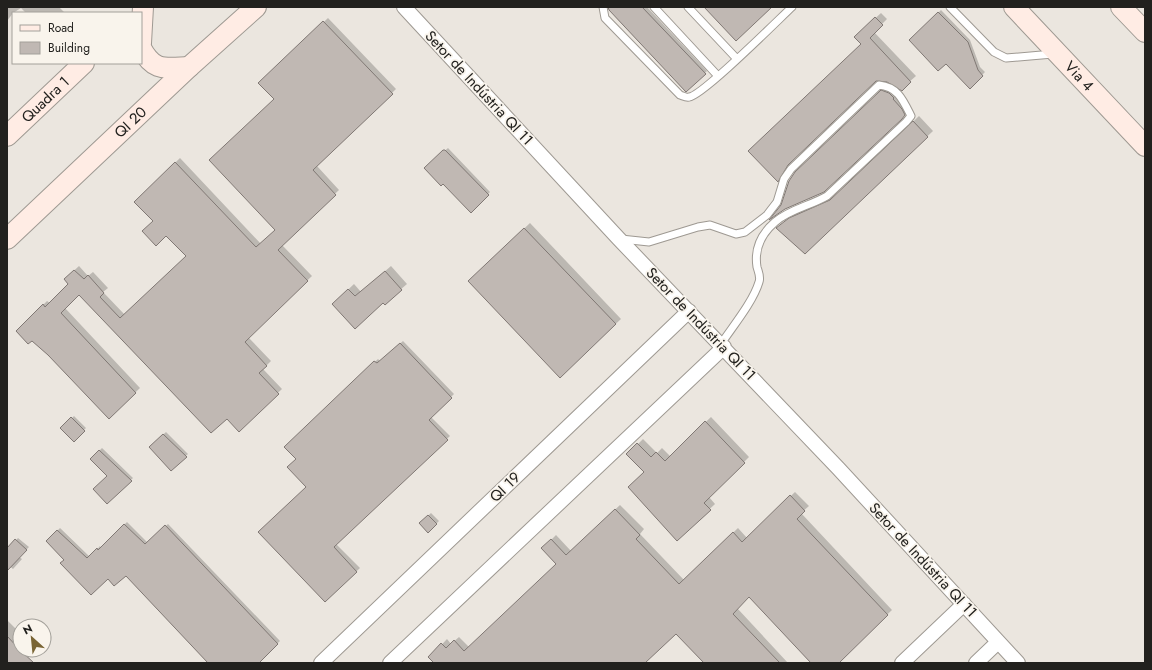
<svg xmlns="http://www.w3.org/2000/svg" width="1152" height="670" viewBox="0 0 1152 670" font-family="Jost,sans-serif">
	<rect width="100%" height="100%" fill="#ebe6df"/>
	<path fill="#0003" d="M7,7H59L65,13H26L21,8L13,13L7,21Z
		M609,7H647L707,71L686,91Z
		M941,10L970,40L980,67L985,72L970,87L946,62L911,40Z
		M881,13L887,19L874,32L916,76L901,89L888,81L875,80L792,160L778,181L862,44L855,37Z
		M328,18L396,89L317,166L339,190L282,245L312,276L248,337L271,361L263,369L282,389L239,430L227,418L79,294L65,308L140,388L110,417L32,339L17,331L47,301L50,303L70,284L65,279L79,266L88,276L93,272L108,288L103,292L125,315L188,256L135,202L180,158L261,244L276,230L275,99L260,83Z
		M887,86L897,90L908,112L782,205L801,167Z
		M919,116L933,131L805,252L778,228L796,213L837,195Z
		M448,148L490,192L471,212L443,182L425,168Z
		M530,223L621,319L560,376L469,281Z
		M391,266L407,284L385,303L383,301L333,304L354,284L361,292Z
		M403,341L454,394L431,417L450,436L336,544L360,568L325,601L307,486L297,459L285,447L378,359L380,361Z
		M74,416L86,428L74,440L62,428Z
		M711,417L749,457L709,497L715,504L678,539L645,472L628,454L643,439L657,453L662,448L670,456Z
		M166,432L188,454L171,469L150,447Z
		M102,448L133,478L107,503L108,476L91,459Z
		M795,492L809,506L801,513L892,610L837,663H812L749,596L737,608L788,663H705L676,632L644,663H435L430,657L447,639L451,644L459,637L469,647L558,564L543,548L556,535L571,551L620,505L644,529L640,534L684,580L738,528L747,538Z
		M431,513L439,521L428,532L420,523Z
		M127,522L148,543L168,524L280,641L257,663H209L126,575L108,578L65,560L47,541L60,528L90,557L100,546L101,548Z
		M18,538L29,547L19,557L22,559L13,569L7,564V550Z
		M7,620L20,633V650H35L22,663H7Z"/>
	<path fill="#c0b8b3" stroke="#807874" d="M608,7H642L706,74L686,92L609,10Z
		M704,7H772L736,41Z
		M938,12L968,42L978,70L983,76L970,89L946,64L938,71L909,40Z
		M875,17L883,25L870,38L911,82L902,91L887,82L876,81L788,165L778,182L748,151L861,44L854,37Z
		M323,21L393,94L313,170L336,195L278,250L308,281L245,342L267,366L259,373L279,394L239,432L227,419L211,433L79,295L61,313L136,393L109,419L48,355L32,341L28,344L16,331L43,304L45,307L68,284L64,279L74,270L84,279L88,275L104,293L100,297L120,318L186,256L166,236L156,246L142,231L153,221L134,202L175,162L256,247L275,230L209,160L274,99L258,83Z
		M881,90L889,93L894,98L893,99L902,109L905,115L902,119L824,192L785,209L769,220L781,205L789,181L795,172Z
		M913,121L928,137L805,254L776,228L789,218L830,200Z
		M443,150H445L489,195L471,213L443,184L441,186L424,168Z
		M524,228L616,324L560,378L468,281Z
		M385,271L402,290L385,305L383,303L355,329L332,304L348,289L355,296Z
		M400,343L452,398L429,420L448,440L334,547L357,572L325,602L258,532L306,487L287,467L296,459L284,447L374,361L377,363Z
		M71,417L85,431L74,442L60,428Z
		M705,421L745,463L704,503L711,510L677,541L628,487L644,472L626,454L637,443L651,457L656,452L665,461Z
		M163,434L187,457L171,471L149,447Z
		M99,450L132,481L107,504L93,489L107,476L90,459Z
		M790,495L805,511L797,519L888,615L839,663H811L749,597L733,614L780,663H704L676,634L645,663H434L428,657L441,643L446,648L454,640L464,651L556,564L541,548L551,539L566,555L615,509L640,535L636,539L679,584L733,532L742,542Z
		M428,515L437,524L428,533L419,523Z
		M124,524L145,544L165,525L278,644L259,663H208L126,576L114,586L108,579L91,595L60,563L64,560L46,541L57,530L87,558L97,548L98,550Z
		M15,539L27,550L7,571V548Z
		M7,636L20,650L34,663H7Z"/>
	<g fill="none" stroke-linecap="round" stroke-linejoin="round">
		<defs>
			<path id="lane" d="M603,7L605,18L680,95C683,96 687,98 689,97C702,96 778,20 792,7
				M654,7L718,76
				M688,7L737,59
				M950,7L994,52L1006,58L1053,54
				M621,239L649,242L698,227L710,225L736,234L745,232L767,215L777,202L784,179L791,169L879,85C898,87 903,100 911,116L906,122L827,196C810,206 790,209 775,222C761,234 754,248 757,267C758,271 761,277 759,282C753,302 733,326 721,344"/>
			<path id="street" d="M404,7L619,239L838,468L1018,663
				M321,663L689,311
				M390,663L724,347
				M902,663L964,604
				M976,663L998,642"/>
			<g id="secondary">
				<path id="s1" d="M1014,7L1145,146"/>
				<path d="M1121,7L1145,32"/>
				<path d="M141,43L143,7"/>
				<path d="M141,48C154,72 164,68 189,67"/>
				<path id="s2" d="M7,136L84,63"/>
				<path id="s3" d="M7,239L189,67L256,7"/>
			</g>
		</defs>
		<use href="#lane" stroke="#9e9992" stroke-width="9"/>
		<use href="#street" stroke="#9e9992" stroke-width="16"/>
		<use href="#secondary" stroke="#9e9992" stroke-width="22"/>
		<use href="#lane" stroke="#fff" stroke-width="7"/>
		<use href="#street" stroke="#fff" stroke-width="14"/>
		<use href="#secondary" stroke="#ffece4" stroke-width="20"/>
	</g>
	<g text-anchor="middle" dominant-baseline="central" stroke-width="3.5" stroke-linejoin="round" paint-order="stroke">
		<g font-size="15" fill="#22211e" stroke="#f9f4ec">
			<text stroke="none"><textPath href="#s1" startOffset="95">Via 4</textPath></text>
			<text transform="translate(479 88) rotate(47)">Setor de Indústria QI 11</text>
			<text stroke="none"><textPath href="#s2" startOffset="53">Quadra 1</textPath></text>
			<text stroke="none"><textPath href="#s3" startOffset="170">QI 20</textPath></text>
			<text transform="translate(701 324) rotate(46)">Setor de Indústria QI 11</text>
			<text transform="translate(505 487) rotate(-44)">QI 19</text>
			<text transform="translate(923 560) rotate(47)">Setor de Indústria QI 11</text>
		</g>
	</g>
	<rect width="1152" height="670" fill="none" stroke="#22211e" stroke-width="16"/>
	<rect x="12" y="12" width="130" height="52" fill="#f9f4ec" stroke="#a3a09a"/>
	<rect x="20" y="25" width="20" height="6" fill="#ffece4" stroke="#a3a09a"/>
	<text x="48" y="32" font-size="12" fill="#22211e">Road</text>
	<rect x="20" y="42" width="20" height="12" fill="#c0b8b3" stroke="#a3a09a"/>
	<text x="48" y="52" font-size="12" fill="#22211e">Building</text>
	<g transform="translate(32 638) rotate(333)"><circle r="19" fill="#f9f4ec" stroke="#a3a09a"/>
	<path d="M0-3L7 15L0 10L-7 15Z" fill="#796433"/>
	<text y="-6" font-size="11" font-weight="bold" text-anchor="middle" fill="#22211e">N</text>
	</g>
</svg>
